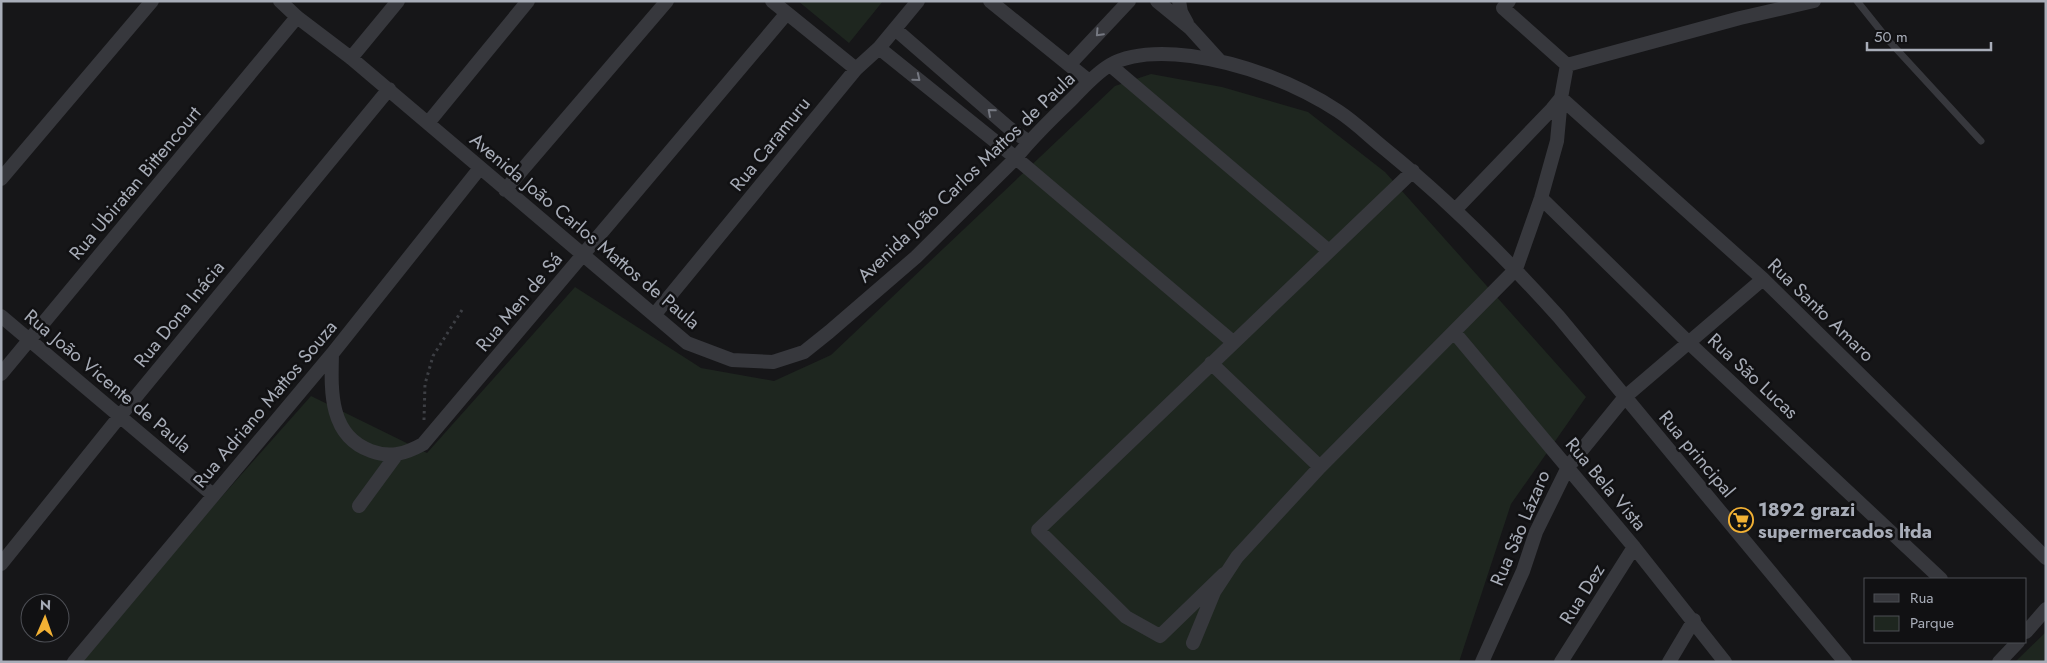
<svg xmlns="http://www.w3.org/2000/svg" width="2047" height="663" viewBox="0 0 2047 663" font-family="Jost,sans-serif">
	<rect width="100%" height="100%" fill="#161618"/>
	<path fill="#1e261f" d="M798,1H883L849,43Z
		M1151,74L1222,87L1308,112L1385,172L1586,397L1511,504L1459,662H75L311,396L427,453L575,287L701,368L774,381L831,355L1115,86Z
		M2046,632V662H2015Z"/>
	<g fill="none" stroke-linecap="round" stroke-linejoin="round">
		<path stroke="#3d3f44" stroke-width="3" stroke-dasharray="2.5 4" stroke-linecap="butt" d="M424,420L425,384L433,356L462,310"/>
		<path stroke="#37383d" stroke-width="7" d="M1857,1L1889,41L1981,141"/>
		<path stroke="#37383d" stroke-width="14" d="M280,1L297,17L351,58L687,343L732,360L773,362L804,352L829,332L916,257L1016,158C1033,136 1054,117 1073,98C1084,87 1096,73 1110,65C1133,52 1166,53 1191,56C1242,63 1295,83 1338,111C1355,122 1370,137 1385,149C1448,200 1505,257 1559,317L1845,662
			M772,1L856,69
			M990,1L1089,81
			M1157,1L1190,28L1219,60
			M1179,1L1181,12L1187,23
			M895,29L1009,128L1029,142
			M879,48L1016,158L1233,342
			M351,58L398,1
			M1069,65L1129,1
			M1110,65L1329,251
			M1567,65L1740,18L1814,1
			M1561,98L1763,279L2046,558
			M428,123L528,1
			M1,179L152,1
			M505,190L667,1
			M1541,198L1688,342L1941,579
			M1455,210L1552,109L1561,98L1567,65L1503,8L1509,1
			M655,314L856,69L879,48L918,1
			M1,316L213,495
			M1454,332L1634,547L1725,662
			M332,354C331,391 329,436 371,451C390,458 405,454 423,444L787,13
			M1211,363L1320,467
			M1,374L297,17
			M359,506L397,454
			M1,564L120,416L389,89
			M1224,574L1160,636L1126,617L1038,530L1413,171
			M2026,632L2046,609
			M1193,643L1214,592L1237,557L1320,467L1516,269L1541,198L1557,141L1561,98
			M74,662L332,354L480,168
			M1482,662L1523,571L1536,532L1568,467L1625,397L1763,279
			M1561,662L1634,547
			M1669,662L1694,620
			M1999,662L2018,642"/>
	</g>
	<defs><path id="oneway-chevron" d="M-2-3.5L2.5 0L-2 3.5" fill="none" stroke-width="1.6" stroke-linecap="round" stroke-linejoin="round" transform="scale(1.25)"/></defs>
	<g stroke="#757881">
		<use href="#oneway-chevron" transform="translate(1099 33) rotate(133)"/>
		<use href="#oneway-chevron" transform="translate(917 78) rotate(39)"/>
		<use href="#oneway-chevron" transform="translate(991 112) rotate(-139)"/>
	</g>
	<defs>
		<symbol id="supermarket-ring" viewBox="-11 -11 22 22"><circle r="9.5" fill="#111113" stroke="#f2b134" stroke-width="1.5"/><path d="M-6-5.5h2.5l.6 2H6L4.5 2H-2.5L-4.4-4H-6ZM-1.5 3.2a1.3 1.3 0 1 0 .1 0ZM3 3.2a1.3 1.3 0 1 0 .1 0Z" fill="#f2b134"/></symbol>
	</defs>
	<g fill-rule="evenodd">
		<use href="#supermarket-ring" x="1727" y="506" width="28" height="28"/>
	</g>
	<g text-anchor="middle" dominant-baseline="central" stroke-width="5" stroke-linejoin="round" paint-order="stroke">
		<g font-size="19" fill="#a8adb8" stroke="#111113">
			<text transform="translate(770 144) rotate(-51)">Rua Caramuru</text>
			<text transform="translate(966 177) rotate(-44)">Avenida João Carlos Mattos de Paula</text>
			<text transform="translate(135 183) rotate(-50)">Rua Ubiratan Bittencourt</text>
			<text transform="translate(585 231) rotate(40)">Avenida João Carlos Mattos de Paula</text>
			<text transform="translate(519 302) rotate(-50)">Rua Men de Sá</text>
			<text transform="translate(1821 310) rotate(44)">Rua Santo Amaro</text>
			<text transform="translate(179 314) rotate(-51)">Rua Dona Inácia</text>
			<text transform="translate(1753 376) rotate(43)">Rua São Lucas</text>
			<text transform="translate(108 381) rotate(40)">Rua João Vicente de Paula</text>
			<text transform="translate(265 404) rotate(-50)">Rua Adriano Mattos Souza</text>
			<text transform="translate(1697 454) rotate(50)">Rua principal</text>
			<text transform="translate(1606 484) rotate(50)">Rua Bela Vista</text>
			<text transform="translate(1520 528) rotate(-67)">Rua São Lázaro</text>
			<text transform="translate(1582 594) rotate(-58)">Rua Dez</text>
		</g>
		<g font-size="19" font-weight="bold" fill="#a8adb8" stroke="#111113" text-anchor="start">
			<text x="1758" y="509">1892 grazi<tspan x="1758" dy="22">supermercados ltda</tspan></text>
		</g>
	</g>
	<rect width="2047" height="663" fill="none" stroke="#a8adb8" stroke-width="5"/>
	<rect x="1864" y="578" width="162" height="65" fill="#111113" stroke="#4d4f55"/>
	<rect x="1874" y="594" width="25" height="8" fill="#37383d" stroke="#4d4f55"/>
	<text x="1910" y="603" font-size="15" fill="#a8adb8">Rua</text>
	<rect x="1874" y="616" width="25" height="15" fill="#1e261f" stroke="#4d4f55"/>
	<text x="1910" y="628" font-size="15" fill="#a8adb8">Parque</text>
	<g transform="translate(45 618) rotate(2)"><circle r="24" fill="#111113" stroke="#4d4f55"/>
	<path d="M0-4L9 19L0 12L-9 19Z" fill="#f2b134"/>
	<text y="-8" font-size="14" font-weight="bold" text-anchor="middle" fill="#a8adb8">N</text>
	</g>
	<path d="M1867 42v8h124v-8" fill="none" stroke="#a8adb8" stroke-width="2.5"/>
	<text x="1874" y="42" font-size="15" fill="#a8adb8" stroke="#111113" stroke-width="4" paint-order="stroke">50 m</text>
</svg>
